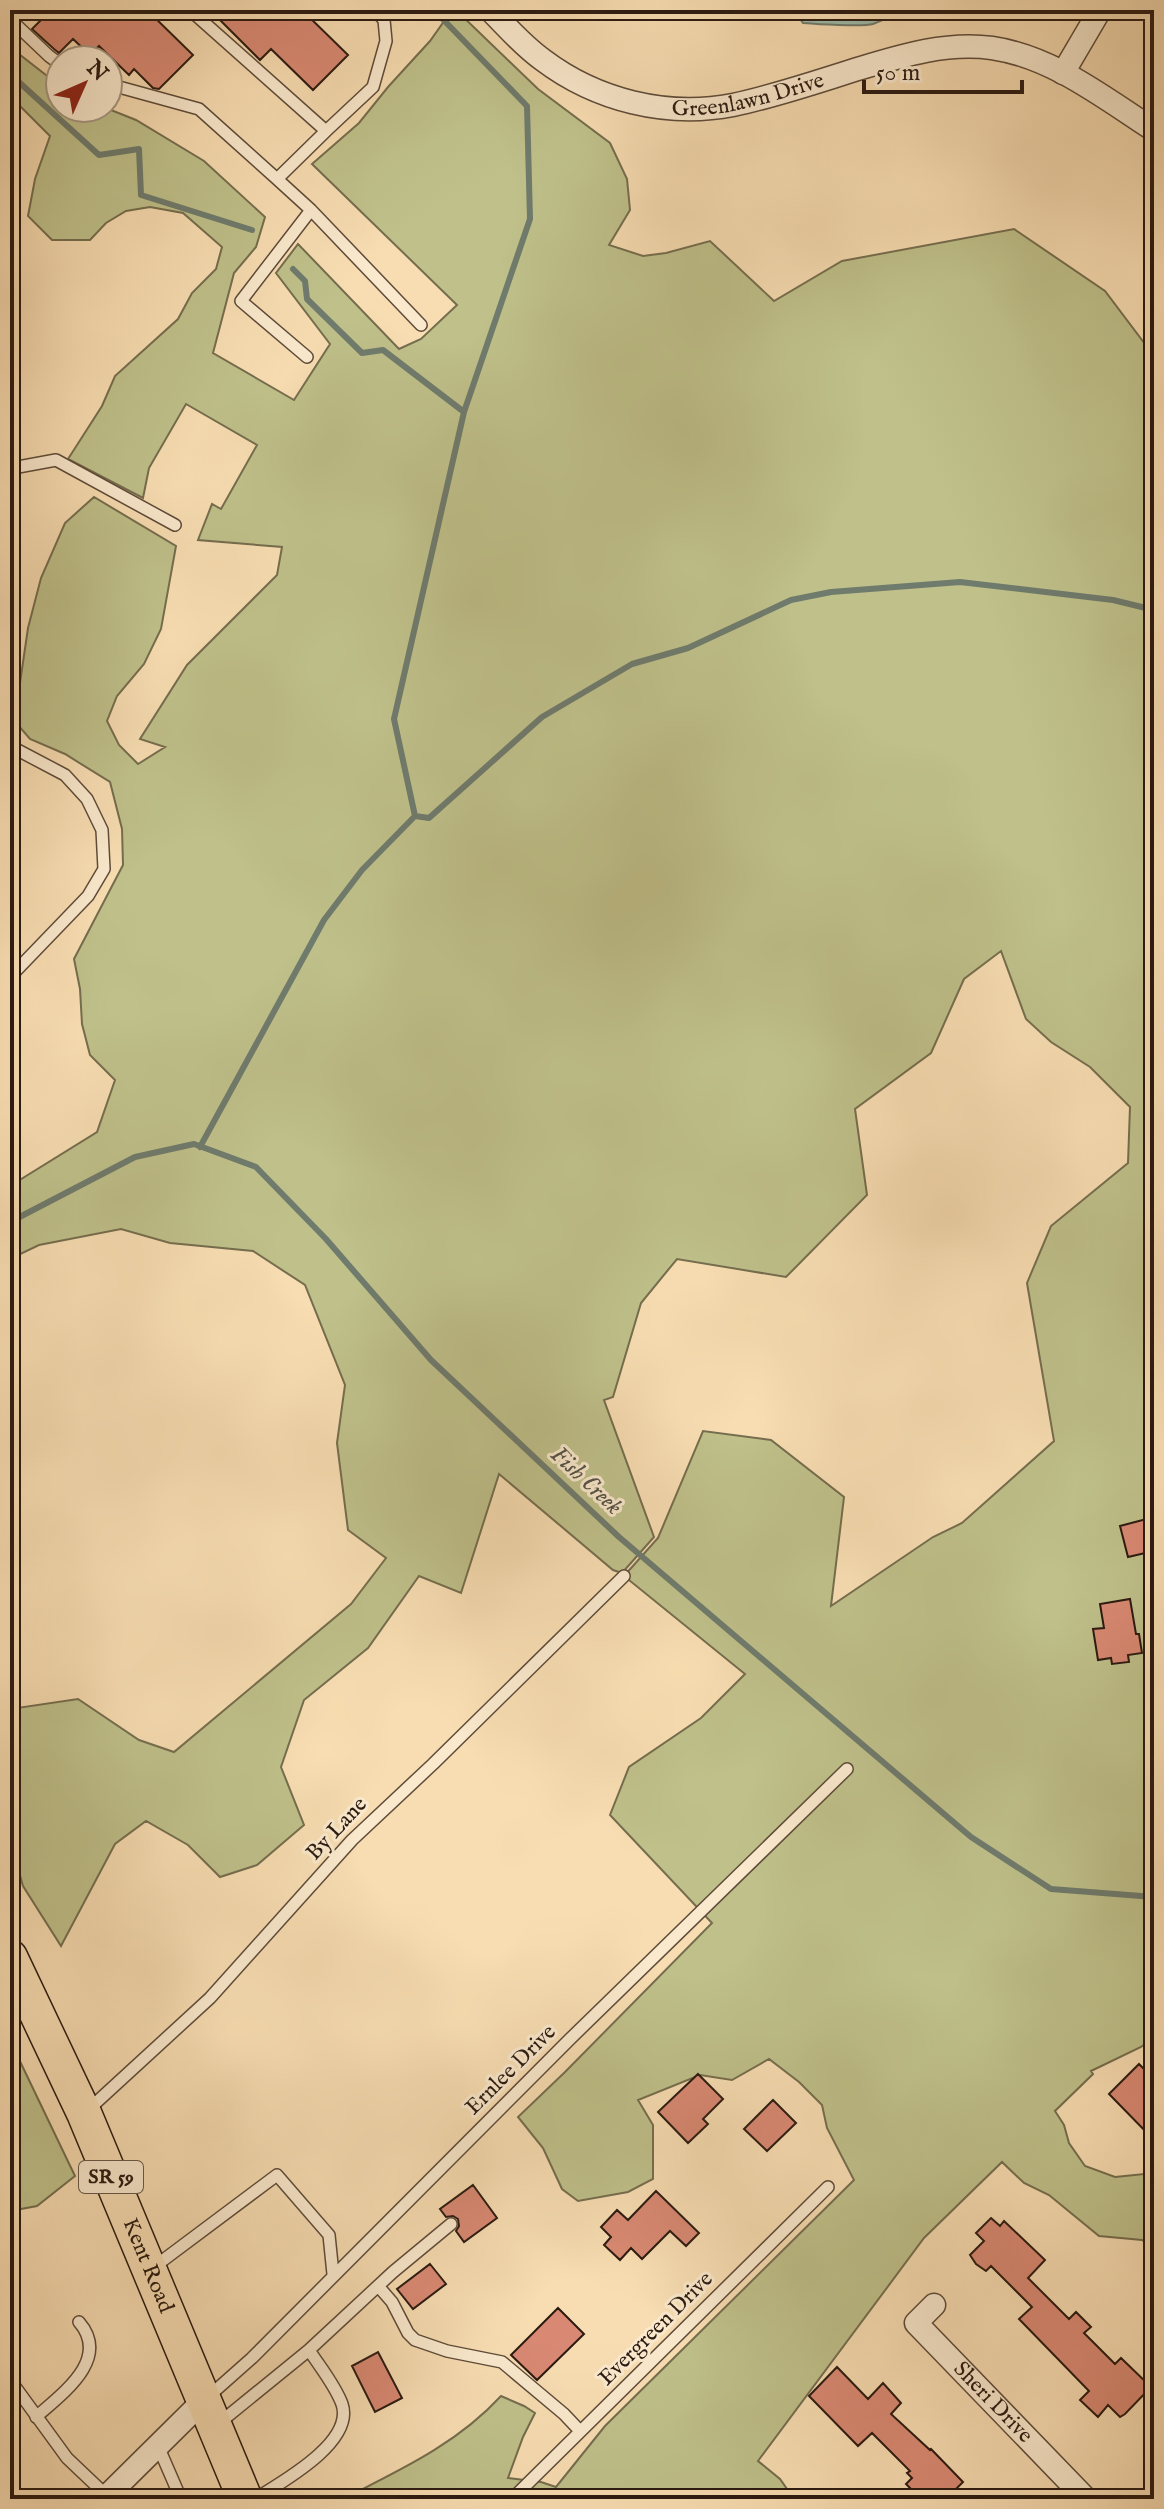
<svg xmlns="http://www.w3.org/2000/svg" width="1164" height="2509" viewBox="0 0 1164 2509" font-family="'IM FELL English',serif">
	<rect width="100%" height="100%" fill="#f8ddb2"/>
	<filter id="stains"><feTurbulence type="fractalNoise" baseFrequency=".0025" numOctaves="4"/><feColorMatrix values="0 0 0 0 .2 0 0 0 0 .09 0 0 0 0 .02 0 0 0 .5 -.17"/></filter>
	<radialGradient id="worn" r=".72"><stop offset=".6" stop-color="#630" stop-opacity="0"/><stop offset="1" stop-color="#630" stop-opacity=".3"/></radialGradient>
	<path fill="#bfc08a" stroke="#756d4e" stroke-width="2" d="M452,10H456L538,89L610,143L627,179L630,210L609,245L643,256L666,253L710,241L774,301L842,261L1014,229L1105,291L1154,356V2037L1141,2047L1091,2071L1093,2074L1055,2111L1064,2125L1069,2143L1085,2166L1115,2177L1154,2173V2249L1142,2240L1099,2236L1049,2195L1024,2183L1002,2162L924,2238L758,2461L780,2479L794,2499H343C400,2470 457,2444 501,2396L524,2406L535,2413L523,2437L508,2478L541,2482L556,2487L605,2426L854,2180L827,2128L822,2105L799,2082L769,2059L732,2080L700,2075L638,2100L653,2125V2179L628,2192L578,2201L562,2189L543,2148L518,2117L565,2072L712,1923L610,1815L629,1767L701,1718L745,1674L624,1576L658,1538L703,1431L771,1440L844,1497L831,1606L933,1537L962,1523L1054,1441L1027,1283L1051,1226L1128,1163L1130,1107L1090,1067L1051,1042L1026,1019L1001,951L964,979L931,1053L855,1109L867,1195L786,1277L677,1259L641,1303L613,1397L604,1400L654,1537L622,1573L613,1570L499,1474L461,1593L419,1576L368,1648L304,1700L281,1767L304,1825L257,1865L220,1877L188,1845L146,1821L115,1844L61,1946L23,1886L10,1841V1709L78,1699L139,1740L174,1752L351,1604L386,1558L348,1530L337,1443L345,1385L305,1285L253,1251L170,1243L121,1229L39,1245L10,1259V1186L97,1132L115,1080L90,1055L82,1024L80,989L74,959L123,865L122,829L110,782L65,754L30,739L11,717L20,683L28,628L41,578L65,523L94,497L176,546L161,629L144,664L117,696L107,721L119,745L138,764L165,747L140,739L187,665L277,575L282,547L198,540L212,504L221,509L257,445L186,404L149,468L143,498L68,459L102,406L115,376L178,319L192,293L216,269L222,247L183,213L150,207L126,211L106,223L90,240H52L28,216L35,179L50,136L10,96V47L60,86V108H106L136,120L204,161L265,217L256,247L234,273L213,353L294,400L330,344L276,273L298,244L399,349L421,339L457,305L312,164L359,123L388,87L430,41Z
		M16,2053L75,2176L37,2206L10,2211V2054Z"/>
	<path fill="#9dbcaa" stroke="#6f7b6d" stroke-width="2" d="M794,10H902C893,14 883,21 873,24C863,27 815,24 803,23Z"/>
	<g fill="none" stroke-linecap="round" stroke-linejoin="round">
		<path stroke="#646b5e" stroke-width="2" d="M804,10L808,15C828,18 866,19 884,10"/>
		<path stroke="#6f7b6d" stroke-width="6" d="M10,74L99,155L139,149L141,195L252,230
			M293,269L305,281L307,299L362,353L383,350L464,412
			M415,816L394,719L464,412L530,219L527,106L434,10
			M200,1147L324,920L362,870L415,816L429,818L542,717L632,664L688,648L791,600L831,592L960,582L1113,600L1154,610
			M10,1222L135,1157L194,1144L256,1167L326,1239L431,1360L619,1537L971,1837L1051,1889L1154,1897"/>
	</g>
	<path fill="#d98973" stroke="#2b1a11" stroke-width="2" d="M51,10H147L193,55L159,89L153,88L134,69L129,75L99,46L90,55L73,39L59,53L54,49L32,29Z
		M227,10H302L348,55L313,90L271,49L260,60L218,18Z
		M1154,1517V1551L1128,1557L1120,1526Z
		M1130,1599L1136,1634H1139L1142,1653L1128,1655L1129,1662L1112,1664L1111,1658L1098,1660L1093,1629L1104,1628L1100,1604Z
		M1139,2064L1154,2079V2140L1109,2094Z
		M698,2074L723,2099L703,2119L708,2124L688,2143L658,2112Z
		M773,2100L796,2123L767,2151L744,2129Z
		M473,2185L497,2218L464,2242L456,2231L459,2226L458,2219L453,2216L446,2217L440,2209Z
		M656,2191L699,2233L686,2246L670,2231L642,2259L631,2248L620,2260L604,2245L611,2237L601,2227L617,2210L628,2220Z
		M991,2218L1000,2226L1004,2221L1045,2260L1028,2278L1069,2319L1076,2312L1091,2327L1084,2333L1115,2364L1121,2358L1151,2387L1125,2414L1120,2417L1108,2405L1098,2417L1080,2400L1089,2391L1019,2319L1032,2307L991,2266L986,2271L976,2264L970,2255L984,2241L976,2233Z
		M430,2264L446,2284L413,2309L397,2289Z
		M558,2308L584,2334L537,2380L511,2355Z
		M378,2352L402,2398L375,2412L352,2366Z
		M837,2367L868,2399L883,2383L901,2403L891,2414L930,2450L931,2449L963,2482L946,2499H933L924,2490L918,2496L906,2484L912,2478L907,2473L910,2471L872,2433L858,2446L809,2396Z"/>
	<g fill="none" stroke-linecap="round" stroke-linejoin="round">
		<defs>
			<path id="lane" d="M190,10L326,131L373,87L386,41L384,20L375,10
				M10,19L49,56L60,64
				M108,84L199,109L277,179
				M311,210L421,325
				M307,357L241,301L311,210L277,179L326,131
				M18,467L56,460L175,525
				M10,746L65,775L87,799L102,830L104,869L88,896L10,977
				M88,2110L210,1998L352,1840L433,1764L624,1576
				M154,2267L277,2175L329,2235L333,2274
				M378,2286L392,2302L408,2333L415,2340L447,2351L502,2362L564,2414L580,2431
				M16,2388L67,2458L107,2496
				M208,2397L252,2358L570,2039L847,1769
				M36,2417C63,2393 111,2359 79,2322
				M218,2424L309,2350L393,2272L451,2224
				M158,2446L181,2499
				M255,2499C282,2482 355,2442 342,2404C335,2385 320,2367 309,2350
				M512,2499L828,2187"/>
			<g id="street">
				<path id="s1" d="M490,10C507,27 523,46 543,60C596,100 666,118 733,105C776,96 819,81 861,68C904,55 947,42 992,48C1053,57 1104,98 1154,130"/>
				<path d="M1063,73L1100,10"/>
				<path id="s2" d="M934,2305L916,2323L1086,2499"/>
				<path d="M104,2499L204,2400"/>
			</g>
			<g id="primary">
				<path id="s3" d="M10,1957L84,2113L245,2499"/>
			</g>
		</defs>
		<use href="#lane" stroke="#5e4b39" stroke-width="14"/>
		<use href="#street" stroke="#5e4b39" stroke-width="25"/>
		<use href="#primary" stroke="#2b1a11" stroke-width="37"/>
		<use href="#lane" stroke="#fae9cd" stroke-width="11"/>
		<use href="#street" stroke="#fae9cd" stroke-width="22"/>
		<use href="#primary" stroke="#f8ddb2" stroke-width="34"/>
	</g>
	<g text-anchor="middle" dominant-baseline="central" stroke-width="6" stroke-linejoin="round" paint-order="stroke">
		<rect fill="#fae9cd" stroke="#695849" stroke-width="2" x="79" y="2161" width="64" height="32" rx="6"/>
		<g font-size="20" font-weight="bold" fill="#2b1a11">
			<text x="111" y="2177">SR 59</text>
		</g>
		<g font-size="22" fill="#2b1a11" stroke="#fae9cd">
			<text stroke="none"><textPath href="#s1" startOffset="290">Greenlawn Drive</textPath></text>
			<text transform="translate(337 1829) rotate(-47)">By Lane</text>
			<text transform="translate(511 2070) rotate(-45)">Ernlee Drive</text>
			<text stroke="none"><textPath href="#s3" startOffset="338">Kent Road</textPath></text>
			<text transform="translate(656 2329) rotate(-45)">Evergreen Drive</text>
			<text stroke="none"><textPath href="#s2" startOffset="136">Sheri Drive</textPath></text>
		</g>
		<g font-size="24" font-style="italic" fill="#535347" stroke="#fae9cd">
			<text transform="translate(586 1481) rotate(43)">Fish Creek</text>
		</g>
	</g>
	<rect width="1164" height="2509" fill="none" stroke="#f8ddb2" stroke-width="40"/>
	<rect x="12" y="12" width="1140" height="2485" fill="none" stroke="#2b1a11" stroke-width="4"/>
	<rect x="20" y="20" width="1124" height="2469" fill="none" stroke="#2b1a11" stroke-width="2"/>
	<g transform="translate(84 84) rotate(45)"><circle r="38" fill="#fae9cd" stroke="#a79682" stroke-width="2"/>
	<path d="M0-6L14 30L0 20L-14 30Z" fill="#8f2418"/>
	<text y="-12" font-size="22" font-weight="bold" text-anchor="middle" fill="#2b1a11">N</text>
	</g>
	<path d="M864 80v12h158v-12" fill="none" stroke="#2b1a11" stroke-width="4"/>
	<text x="876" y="80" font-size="24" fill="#2b1a11" stroke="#fae9cd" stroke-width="6" paint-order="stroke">50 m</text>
	<rect width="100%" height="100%" filter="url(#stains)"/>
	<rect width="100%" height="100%" fill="url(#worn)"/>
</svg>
